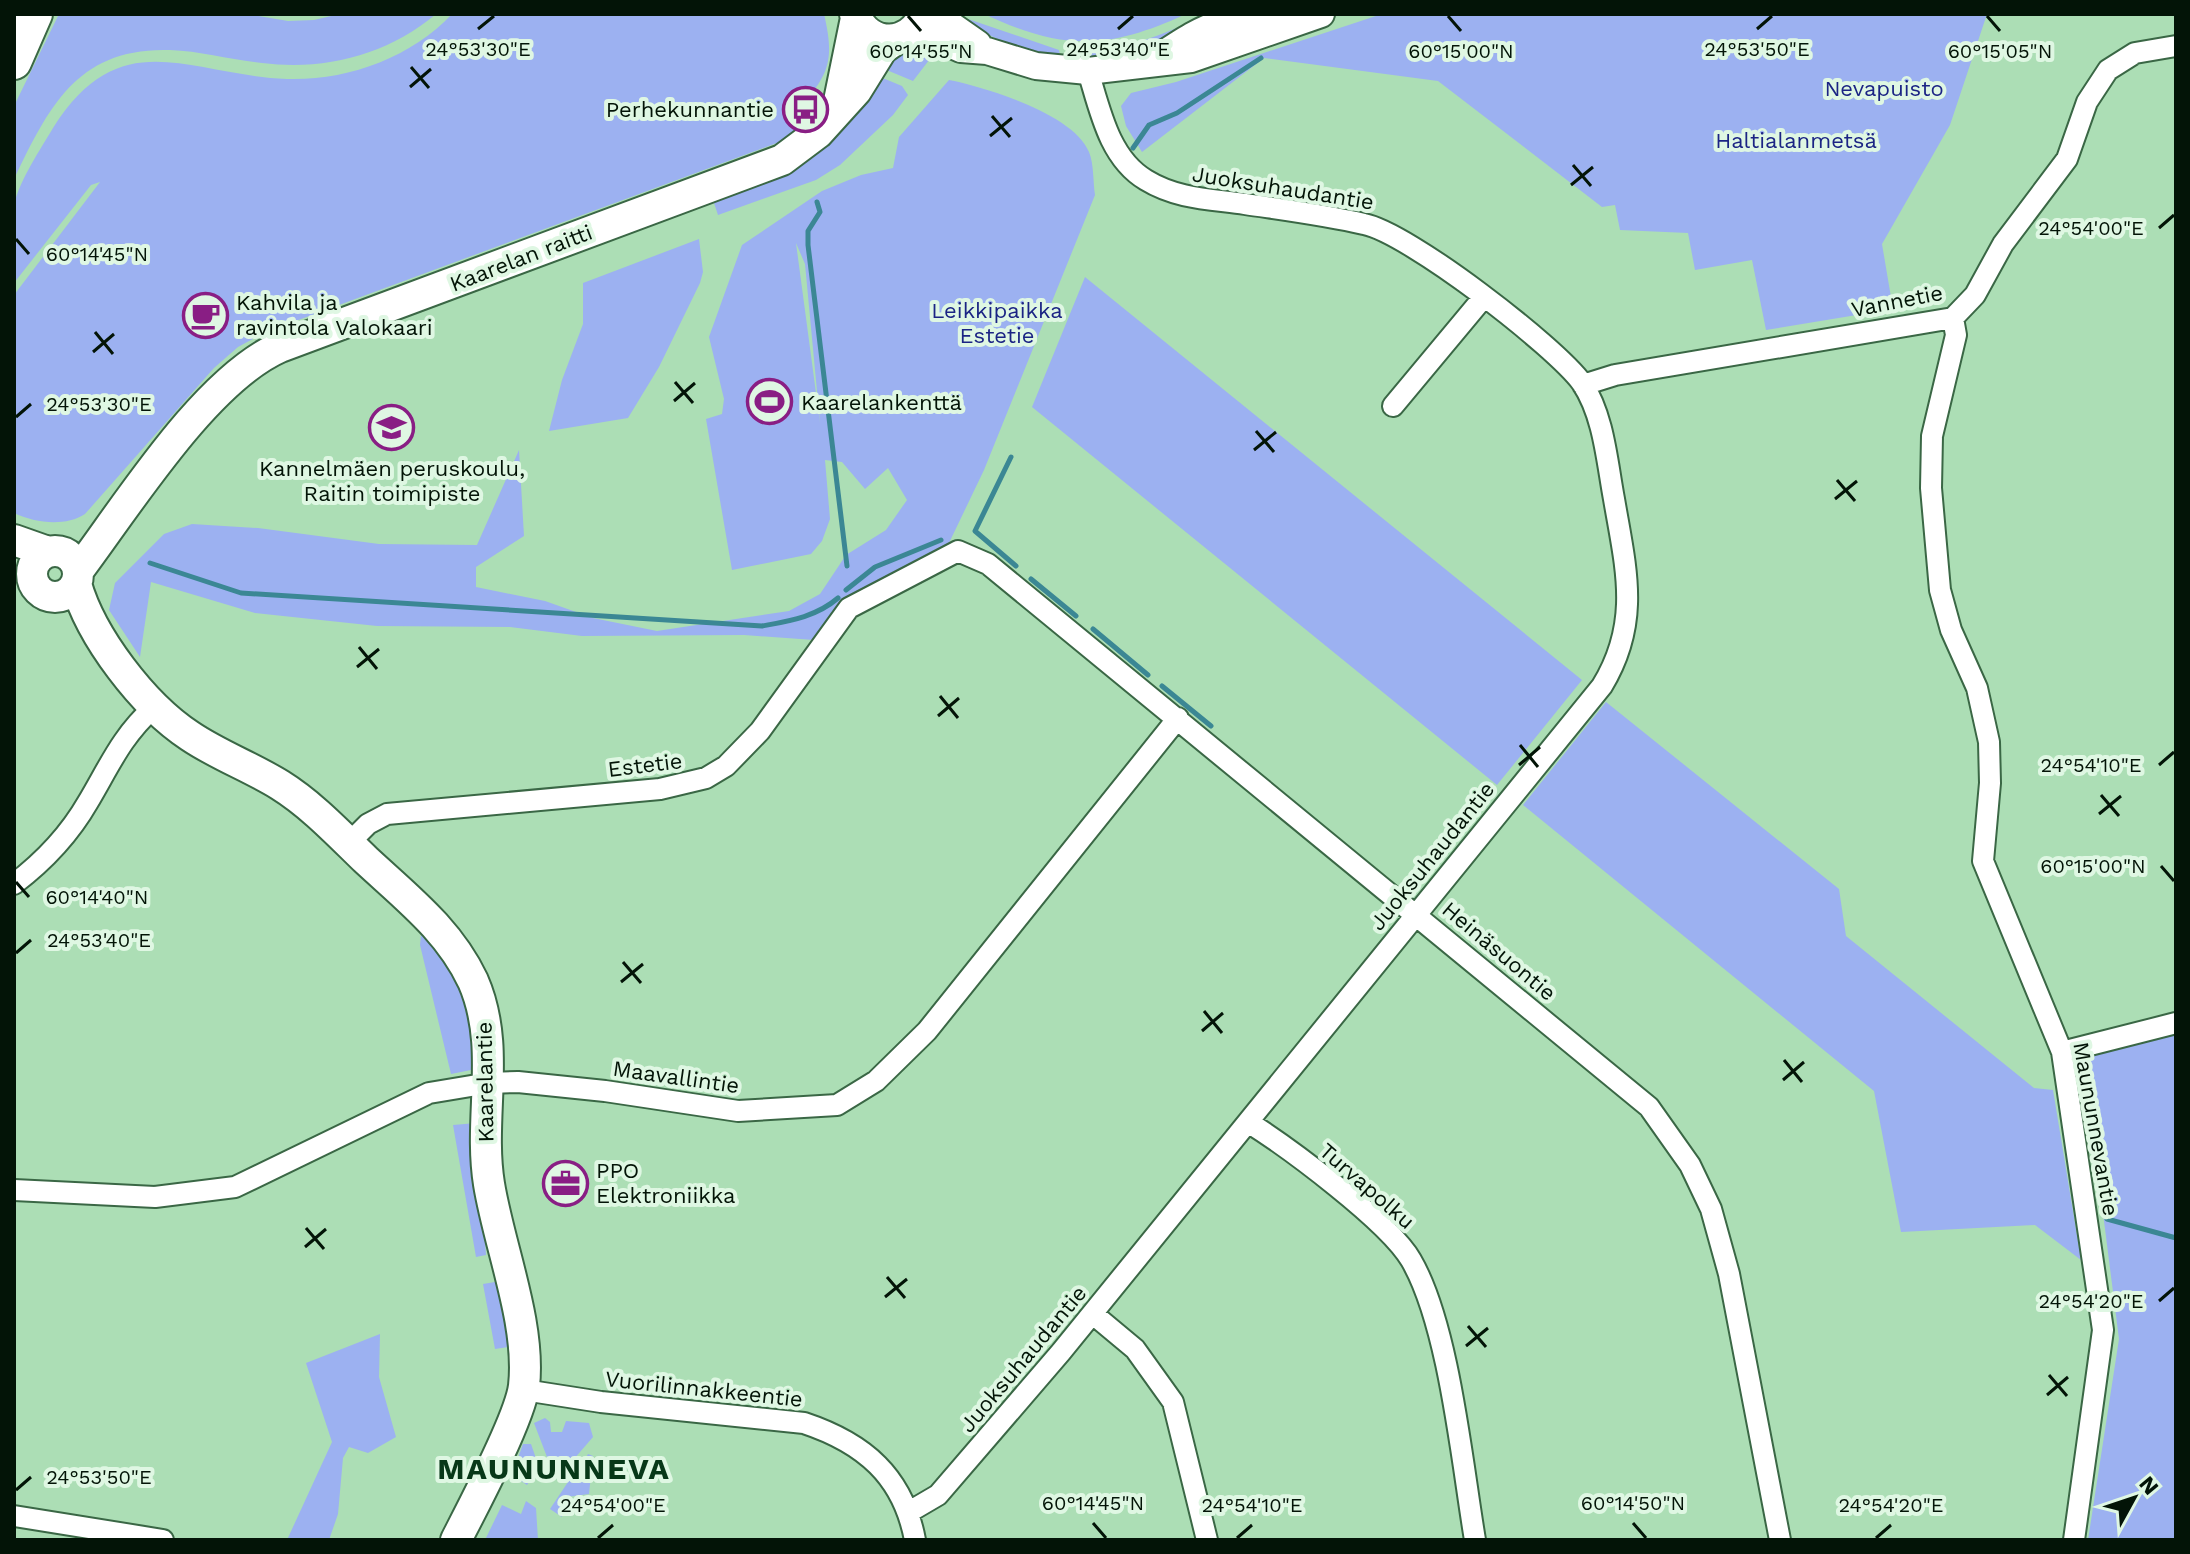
<svg xmlns="http://www.w3.org/2000/svg" width="2190" height="1554" viewBox="0 0 2190 1554" font-family="'Work Sans',sans-serif">
	<rect width="100%" height="100%" fill="#acdeb5"/>
	<path fill="#9cb1f1" fill-rule="evenodd" d="M59,14H247L288,21L314,20L340,14H436C387,55 325,71 262,63C231,60 201,51 170,50C78,47 49,106 14,179V106Z
		M452,14H824C836,65 827,75 795,115L803,121L785,140L266,332L238,347L214,368L85,514C65,527 35,523 14,513V295L100,182L91,185L14,283C14,259 8,227 14,204C21,178 40,150 53,128C121,21 188,75 287,79C346,81 411,58 452,14Z
		M984,14H1186C1108,50 1063,51 984,14Z
		M1206,14H1227C1171,40 1134,61 1070,57L1074,52C1124,50 1161,37 1206,14Z
		M1382,14H1987L1950,125L1882,244L1893,309L1766,330L1752,260L1695,270L1688,233L1620,230L1615,205L1602,207L1438,81L1264,58L1142,152L1126,126L1121,106L1131,93L1176,82Z
		M968,19L1059,50L1060,55C1041,59 981,34 964,21Z
		M934,47L933,55L913,81L877,66L898,49Z
		M873,74L902,86L908,95L893,115L840,165L816,180L718,215L712,197L826,145C849,124 860,102 873,74Z
		M949,80C985,87 1074,114 1089,152C1094,164 1093,182 1095,195L984,470L949,543L936,553L854,594L814,640L744,635L582,636L510,627L377,626L255,613L151,582L140,657L109,610L115,583L164,534L192,524L258,528L379,544L477,545L519,450L524,536L476,567V587L545,601L593,618L657,631L789,611L820,594L846,555L886,530L907,500L888,468L865,489L842,462L825,460L830,519L822,541L811,554L732,570L706,419L722,414L724,399L709,337L742,245L822,191L861,175L893,168L899,137ZM796,243L805,264L820,423Z
		M699,239L703,272L700,283L659,367L628,418L549,431L562,380L583,324V283Z
		M1085,277L1582,680L1497,785L1032,407Z
		M1606,702L1839,889L1846,936L2034,1088L2053,1090L2081,1260L2035,1225L1901,1232L1874,1091L1523,805Z
		M421,935C448,960 469,996 474,1032C476,1044 472,1058 471,1070L451,1074L420,945Z
		M2176,1023V1540H2088L2119,1339L2082,1048Z
		M476,1123L486,1255L476,1257L453,1125Z
		M495,1282L508,1313L514,1346L495,1349L483,1284Z
		M380,1334L379,1377L396,1437L368,1453L349,1447L343,1458L338,1514L329,1540H287L332,1442L306,1363Z
		M545,1418L550,1422L551,1432H562L566,1421L589,1423L593,1437L574,1459L547,1457L534,1423Z
		M523,1444H531L539,1467L527,1485L512,1475Z
		M588,1454L593,1456L589,1494L567,1497L562,1504V1517L550,1509L570,1479L573,1481Z
		M526,1501L536,1508L538,1540H485L502,1505L521,1514Z"/>
	<g fill="none" stroke-linecap="round" stroke-linejoin="round">
		<path stroke="#3b8794" stroke-width="5" d="M1133,148L1149,125L1177,113L1261,58
			M817,202L820,212L808,231V245L847,566
			M1011,457L975,531L1016,566
			M150,563L241,593L762,626C789,621 816,617 838,598
			M1031,579L1076,616
			M846,590L875,567L941,540
			M1093,629L1148,675
			M1162,686L1211,726
			M2107,1219L2176,1238"/>
		<defs>
			<path id="minor" d="M1953,318L1956,335L1932,436L1931,488L1940,590L1951,630L1977,688L1989,742L1990,783L1983,861L2062,1052L2103,1330L2074,1540
				M1583,385L1615,375L1953,318L1975,295L2003,244L2067,159L2087,102L2108,70L2135,53L2176,46
				M1393,406L1483,298
				M349,843L368,824L387,814L660,789L706,778L726,766L760,731L849,608L958,551L988,564L1649,1107L1690,1165L1711,1209L1729,1274L1780,1540
				M14,884C43,862 69,835 88,802C110,765 121,737 154,707
				M2062,1052L2176,1023
				M1248,1122C1289,1148 1388,1221 1411,1260C1449,1325 1462,1463 1475,1540
				M14,1190L155,1197L235,1187L429,1093L489,1083L518,1082L605,1091L738,1111L837,1105L876,1081L927,1031L1178,718
				M1093,1314L1135,1349L1173,1402L1207,1540
				M524,1390L601,1402L804,1423C864,1443 903,1476 915,1540
				M909,1512L938,1495L1061,1352L1602,686C1641,622 1626,569 1614,499C1607,462 1604,416 1582,383C1555,346 1409,233 1364,224C1325,215 1285,210 1245,204C1210,199 1177,199 1146,180C1109,158 1100,110 1088,71
				M14,1516L163,1540"/>
			<path id="tertiary" d="M935,14L978,44
				M907,36L945,42L961,49L987,51L1036,66L1088,71L1191,59L1321,14
				M1156,59C1214,20 1224,16 1294,21"/>
			<path id="secondary" d="M855,14C868,48 910,48 924,14
				M839,101L856,18
				M14,540L48,552
				M32 574a23 23 0 1 1 46 0a23 23 0 1 1-46 0Z
				M78,571C127,506 205,380 280,347L782,160L818,133L856,91L882,49L895,40
				M76,584C91,637 143,705 190,736C218,755 251,767 280,785C312,805 339,834 366,860C407,898 449,930 473,981C502,1047 478,1116 489,1184C499,1246 531,1323 524,1386C520,1418 473,1507 456,1540"/>
			<path id="trunk" d="M14,62L35,14"/>
		</defs>
		<use href="#minor" stroke="#3a6745" stroke-width="24"/>
		<use href="#tertiary" stroke="#3a6745" stroke-width="30"/>
		<use href="#secondary" stroke="#3a6745" stroke-width="34"/>
		<use href="#trunk" stroke="#3a6745" stroke-width="38"/>
		<use href="#minor" stroke="#fff" stroke-width="20"/>
		<use href="#tertiary" stroke="#fff" stroke-width="26"/>
		<use href="#secondary" stroke="#fff" stroke-width="30"/>
		<use href="#trunk" stroke="#fff" stroke-width="34"/>
	</g>
	<path fill="none" stroke="#031407" stroke-width="3" d="M908,16L921,31M1448,16L1461,31M1987,16L2000,31M478,29L494,16M1118,29L1133,16M1757,29L1772,16M411,67L429,88M410,87L431,69M992,116L1010,137M990,136L1012,118M1573,165L1591,186M1571,185L1593,167M2159,228L2174,215M16,239L29,254M95,332L113,354M93,352L114,334M675,382L693,403M674,401L695,383M16,417L31,404M1256,431L1274,452M1254,450L1276,432M1837,480L1855,501M1835,499L1857,481M359,647L377,669M357,667L379,649M940,696L958,718M938,716L959,698M1520,745L1538,767M1519,765L1540,747M2159,765L2174,752M2101,795L2119,816M2099,814L2121,796M2161,866L2174,881M16,882L29,897M16,953L31,940M623,962L641,983M621,982L643,964M1204,1011L1222,1033M1202,1031L1223,1013M1784,1060L1802,1082M1783,1080L1804,1062M306,1228L324,1249M305,1247L326,1229M887,1277L905,1298M885,1297L907,1279M2159,1301L2174,1288M1468,1326L1486,1347M1466,1346L1488,1328M2049,1375L2067,1396M2047,1395L2068,1377M16,1490L31,1477M1093,1523L1106,1538M1633,1523L1646,1538M598,1538L613,1525M1237,1538L1252,1525M1876,1538L1891,1525"/>
	<defs>
		<symbol id="bus-ring" viewBox="-11 -11 22 22"><circle r="9.5" fill="#dff7e3" stroke="#891e84" stroke-width="1.5"/><path d="M-5-6H5V4H4V6H2V4H-2V6H-4V4H-5ZM-3.5-4V0h7V-4ZM-3.5 1.2v1.5H-2V1.2ZM2 1.2v1.5H3.5V1.2Z" fill="#891e84"/></symbol>
		<symbol id="cafe-ring" viewBox="-11 -11 22 22"><circle r="9.5" fill="#dff7e3" stroke="#891e84" stroke-width="1.5"/><path d="M-5.5-4.5H6V0H3Q3 3.5 0 3.5H-2.5Q-5.5 3.5-5.5 0ZM3-3.2v2h1.7v-2ZM-6 4.5H4V6H-6Z" fill="#891e84"/></symbol>
		<symbol id="stadium-ring" viewBox="-11 -11 22 22"><circle r="9.5" fill="#dff7e3" stroke="#891e84" stroke-width="1.5"/><path d="M0-5a6.5 5 0 1 0 0 10a6.5 5 0 1 0 0-10ZM-3.5-1.8h7v3.6h-7Z" fill="#891e84"/></symbol>
		<symbol id="school-ring" viewBox="-11 -11 22 22"><circle r="9.5" fill="#dff7e3" stroke="#891e84" stroke-width="1.5"/><path d="M0-5L7-2L0 1L-7-2ZM-4 1L0 2.5L4 1V4Q0 6-4 4Z" fill="#891e84"/></symbol>
		<symbol id="office-ring" viewBox="-11 -11 22 22"><circle r="9.5" fill="#dff7e3" stroke="#891e84" stroke-width="1.5"/><path d="M-6-3h4V-5.5h4V-3h4V5H-6ZM-1-4.5V-3h2v-1.5ZM-6 0V1H6V0Z" fill="#891e84"/></symbol>
	</defs>
	<g fill-rule="evenodd">
		<use href="#bus-ring" x="780" y="84" width="51" height="51"/>
		<use href="#cafe-ring" x="180" y="290" width="51" height="51"/>
		<use href="#stadium-ring" x="744" y="376" width="51" height="51"/>
		<use href="#school-ring" x="366" y="402" width="51" height="51"/>
		<use href="#office-ring" x="540" y="1158" width="51" height="51"/>
	</g>
	<g text-anchor="middle" dominant-baseline="central" stroke-width="8" stroke-linejoin="round" paint-order="stroke">
		<g font-size="22" fill="#1b2484" stroke="#dff7e3">
			<text x="1884" y="88">Nevapuisto</text>
			<text x="1796" y="140">Haltialanmetsä</text>
			<text x="997" y="310">Leikkipaikka<tspan x="997" dy="25">Estetie</tspan></text>
		</g>
		<g font-size="22" fill="#031407" stroke="#dff7e3" text-anchor="start">
			<text x="774" y="109" text-anchor="end">Perhekunnantie</text>
			<text x="236" y="302">Kahvila ja<tspan x="236" dy="25">ravintola Valokaari</tspan></text>
			<text x="801" y="402">Kaarelankenttä</text>
			<text x="392" y="468" text-anchor="middle">Kannelmäen peruskoulu,<tspan x="392" dy="25">Raitin toimipiste</tspan></text>
			<text x="596" y="1170">PPO<tspan x="596" dy="25">Elektroniikka</tspan></text>
		</g>
		<g font-size="22" fill="#031407" stroke="#dff7e3">
			<text transform="translate(1283 188) rotate(9)">Juoksuhaudantie</text>
			<text transform="translate(521 258) rotate(-21)">Kaarelan raitti</text>
			<text transform="translate(1897 301) rotate(-11)">Vannetie</text>
			<text transform="translate(645 765) rotate(-7)">Estetie</text>
			<text transform="translate(1432 856) rotate(-51)">Juoksuhaudantie</text>
			<text transform="translate(1499 951) rotate(40)">Heinäsuontie</text>
			<text transform="translate(676 1077) rotate(8)">Maavallintie</text>
			<text transform="translate(485 1082) rotate(-91)">Kaarelantie</text>
			<text transform="translate(2096 1129) rotate(80)">Maununnevantie</text>
			<text transform="translate(1367 1186) rotate(41)">Turvapolku</text>
			<text transform="translate(1023 1359) rotate(-50)">Juoksuhaudantie</text>
			<text transform="translate(704 1389) rotate(6)">Vuorilinnakkeentie</text>
		</g>
		<g font-size="30" font-weight="bold" letter-spacing="2" fill="#073818" stroke="#dff7e3">
			<text x="554" y="1468">MAUNUNNEVA</text>
		</g>
	</g>
	<g font-size="20" text-anchor="middle" fill="#031407" stroke="#dff7e3" stroke-width="8" stroke-linejoin="round" paint-order="stroke">
		<text x="478" y="56">24°53'30"E</text>
		<text x="1118" y="56">24°53'40"E</text>
		<text x="1757" y="56">24°53'50"E</text>
		<text x="921" y="58">60°14'55"N</text>
		<text x="1461" y="58">60°15'00"N</text>
		<text x="2000" y="58">60°15'05"N</text>
		<text x="2091" y="235">24°54'00"E</text>
		<text x="97" y="261">60°14'45"N</text>
		<text x="99" y="411">24°53'30"E</text>
		<text x="2091" y="772">24°54'10"E</text>
		<text x="2093" y="873">60°15'00"N</text>
		<text x="97" y="904">60°14'40"N</text>
		<text x="99" y="947">24°53'40"E</text>
		<text x="2091" y="1308">24°54'20"E</text>
		<text x="99" y="1484">24°53'50"E</text>
		<text x="1093" y="1510">60°14'45"N</text>
		<text x="1633" y="1510">60°14'50"N</text>
		<text x="613" y="1512">24°54'00"E</text>
		<text x="1252" y="1512">24°54'10"E</text>
		<text x="1891" y="1512">24°54'20"E</text>
	</g>
	<rect width="2190" height="1554" fill="none" stroke="#031407" stroke-width="32"/>
	<g transform="translate(2134 1498) rotate(50)" stroke="#dff7e3" stroke-width="6" paint-order="stroke">
	<path d="M0-6L14 30L0 20L-14 30Z" fill="#031407"/>
	<text y="-12" font-size="22" font-weight="bold" text-anchor="middle" fill="#031407">N</text>
	</g>
</svg>
